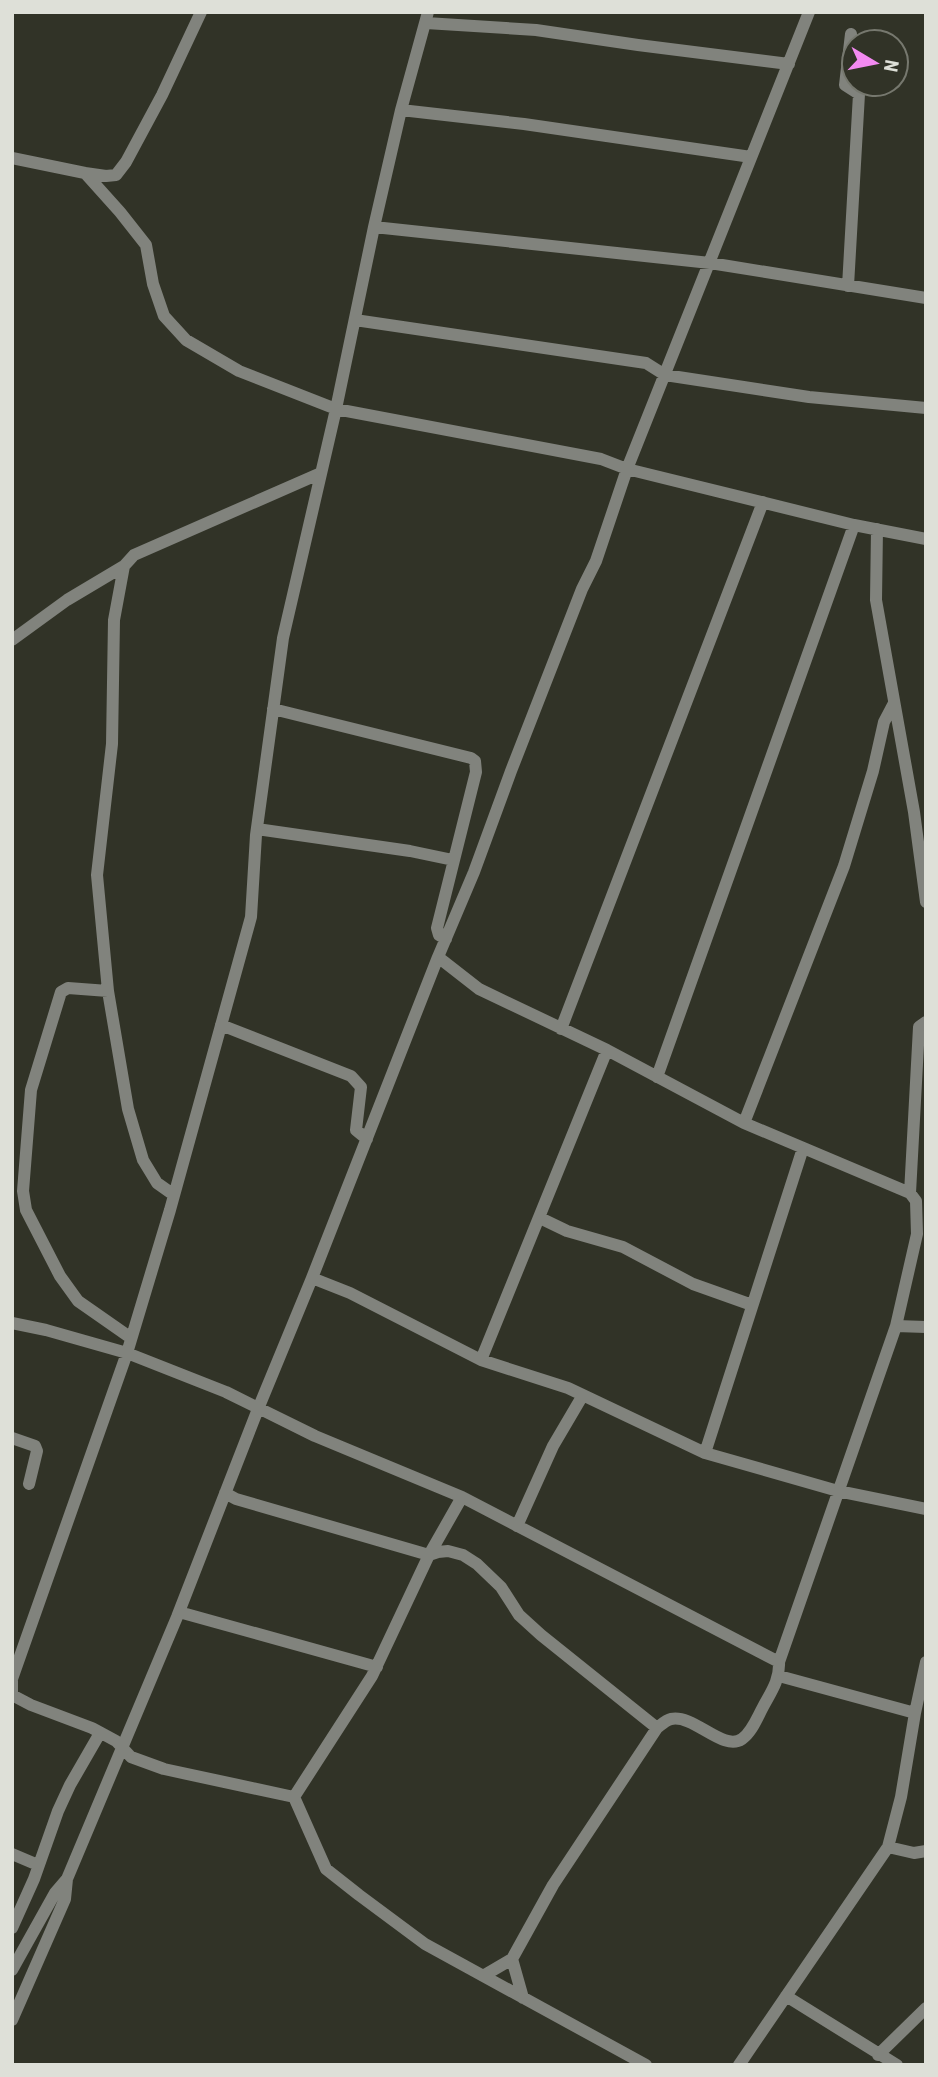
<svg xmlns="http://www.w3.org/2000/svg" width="938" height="2077" viewBox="0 0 938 2077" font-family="'Roboto Condensed',sans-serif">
	<rect width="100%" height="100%" fill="#313327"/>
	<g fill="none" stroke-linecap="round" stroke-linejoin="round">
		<path stroke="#81837d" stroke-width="12" d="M426,23L536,30L638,45L789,64
			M401,110L524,124L751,157
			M12,158L85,173L120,212L146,245L153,284L164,316L186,340L239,371L336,409L601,459L627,469L854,525L926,539
			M85,173L106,176L116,175L126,162L162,95L201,12
			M374,227L710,263L926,298
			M848,286L859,94L845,85L851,34
			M355,320L646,363L665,375L809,397L926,408
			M877,529L876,600L914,812L926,902
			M12,640L67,600L124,566
			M273,709L471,758L475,761L476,772L437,928L439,935L446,939
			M257,829L410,851L453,860
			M108,991L68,988L61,992L31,1090L23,1191L26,1210L60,1276L78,1301L131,1338
			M221,1025L351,1076L361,1087L356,1130L367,1139
			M561,1029L763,502
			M657,1077L854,525
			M744,1123L844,866L873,771L884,722L894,703
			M910,1193L919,1027L926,1022
			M174,1195L157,1183L143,1160L128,1109L108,991L97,875L112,744L114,620L124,566L134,555L321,473
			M540,1218L567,1231L623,1247L693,1284L752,1305
			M312,1278L438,957
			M12,1323L46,1330L127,1353L226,1392L315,1436L462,1497L779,1662
			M896,1326L926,1327
			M481,1360L607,1050
			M12,1438L35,1446L37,1451L29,1484
			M705,1453L803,1148
			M225,1493L236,1499L429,1555L462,1497
			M517,1526L553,1446L583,1395
			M179,1612L377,1667
			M779,1676L915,1713
			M12,1679L127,1353L170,1210L251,917L256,835L283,638L336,409L374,227L401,110L428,12
			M12,1681V1695L31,1705L92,1728L116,1741L131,1757L164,1769L294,1797
			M294,1797L372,1676L429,1555L438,1552L448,1551L463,1555L477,1564L501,1587L519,1615L541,1635L657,1728
			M294,1797L326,1869L359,1895L425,1944L646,2065
			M888,1847L914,1853L926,1851
			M12,1854L38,1865
			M12,1928L34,1879L58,1811L70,1785L100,1733
			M512,1959L523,1998
			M12,1970L55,1893L67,1879
			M483,1976L512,1959L553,1885L657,1728C661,1725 666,1720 671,1719C694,1714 723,1752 742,1739C752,1732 757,1718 763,1707C771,1692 780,1680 779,1662L896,1326L917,1234L916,1201L910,1193L744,1123L607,1050L479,989L438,957L474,872L511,771L582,589L596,561L627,469L809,12
			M786,1996L897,2065
			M12,2020L65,1899L67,1879L177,1617L258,1409L312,1278L350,1293L481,1360L568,1388L705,1453L838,1491L926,1509
			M878,2055L926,2008
			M739,2065L888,1847L901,1797L915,1713L926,1662"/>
	</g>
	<rect width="938" height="2077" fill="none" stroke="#dee0d8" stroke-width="28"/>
	<g transform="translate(875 63) rotate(100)"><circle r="33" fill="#313327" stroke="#76786e" stroke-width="2"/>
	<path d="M0-5L12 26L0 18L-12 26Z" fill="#f38af1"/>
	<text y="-10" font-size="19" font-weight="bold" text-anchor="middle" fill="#dee0d8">N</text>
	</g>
</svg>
